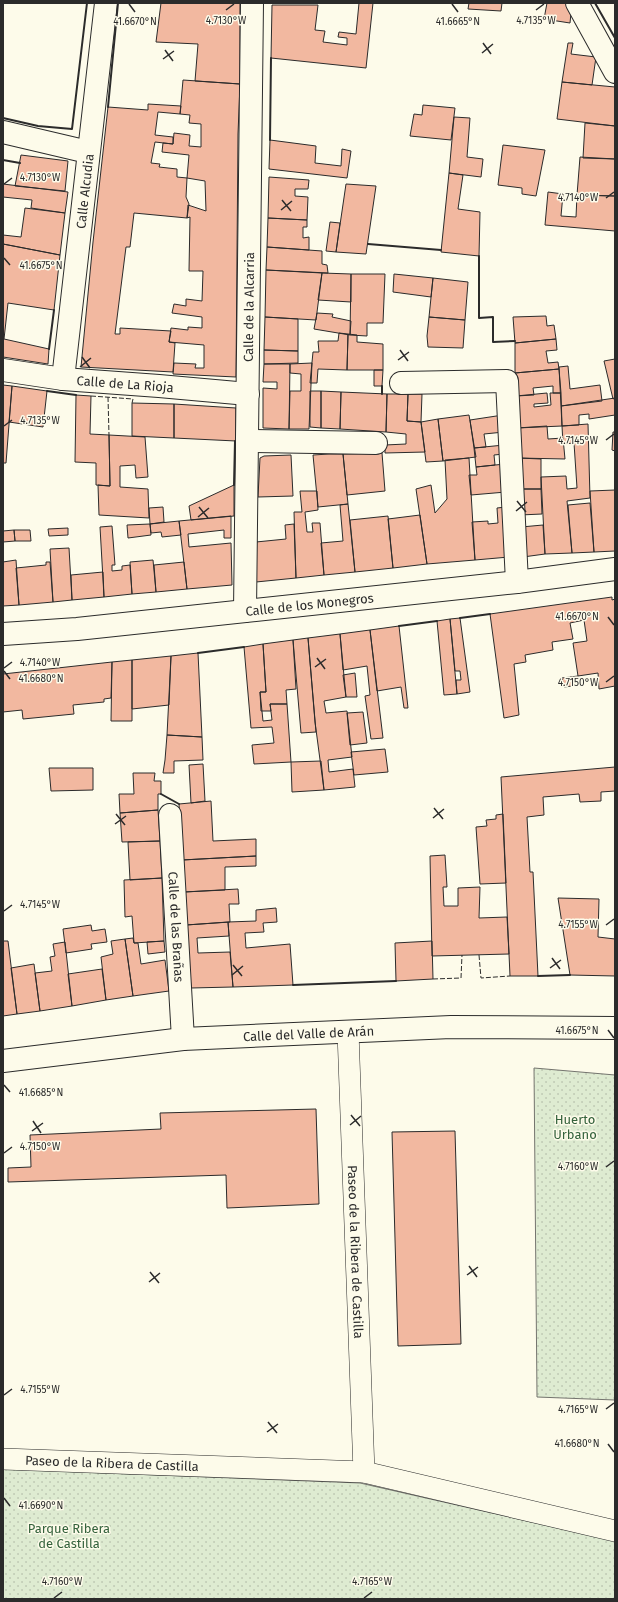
<svg xmlns="http://www.w3.org/2000/svg" width="618" height="1602" viewBox="0 0 618 1602" font-family="'Fira Sans',sans-serif">
	<defs>
		<pattern id="park-dots" width="8" height="8" patternUnits="userSpaceOnUse"><rect width="8" height="8" fill="#deebd1"/><path d="M2 2h.1M6 6h.1" fill="none" stroke="#bfcab4" stroke-width="1.8" stroke-linecap="round"/></pattern>
	</defs>
	<rect width="100%" height="100%" fill="#fdfbea"/>
	<path fill="url(#park-dots)" stroke="#74746e" d="M534,1068L615,1075V1400L537,1397Z
		M3,1469L360,1483L615,1541V1599H3Z"/>
	<path fill="#f2b8a0" stroke="#2b2b2b" d="M161,3H240V84L195,81L198,44L156,42Z
		M359,3H373L366,68L271,58L272,5H318L315,30L325,31L323,42L347,45V38L338,37L339,32L356,34Z
		M469,3H502L501,11L468,9Z
		M547,3H566L571,13L570,23L544,19Z
		M568,43H573L571,54L596,57L592,85L562,82Z
		M183,80L240,84L238,134L236,377L173,374L174,363L196,364L195,368H204V345L169,342L171,328L188,330V327L202,328V317L172,313L174,304L186,306V299L202,301L203,271H189L190,217L187,218L188,205L206,211L205,181L187,178L189,155L162,152L163,143L173,144L174,133L190,135L189,146L201,147V124L189,123L190,115L180,114Z
		M562,82L615,87V126L557,119Z
		M148,104L181,106L180,114L158,112L155,135L173,137V144L155,142L151,163L160,164L159,167L177,169V177L187,178L186,197L189,204L187,218L134,213L130,247H126L115,334H120V328L171,331L169,342L175,343L173,372L81,367L93,242L108,107L148,110Z
		M423,105L455,108L451,140L410,136L414,114L422,115Z
		M454,117L470,118L467,157L483,159L481,177L449,173Z
		M585,123L615,126V159L583,158Z
		M270,140L316,146L315,163L341,166L342,149L351,151L347,178L269,169Z
		M503,145L545,150L536,196L522,194V188L498,185Z
		M21,155L68,161L65,191L15,186Z
		M580,157L615,159V196L577,195Z
		M449,173L463,175L458,209L480,212L479,256L441,252Z
		M269,177L309,180L308,189H295V196L308,197L307,220L268,218Z
		M3,184L68,192L65,213L31,208L32,200L3,197Z
		M346,184L376,186L366,254L336,252Z
		M548,192L563,194L561,216L576,217L577,195L615,196V231L545,225Z
		M25,208L65,213L60,255L3,244V235L21,237Z
		M268,218L307,220V227H303V238L309,237V250L267,247Z
		M330,222L340,223L336,252L326,251Z
		M3,244L60,255L54,310L8,303L4,339L49,349L48,364L3,357Z
		M267,247L322,251V264L327,265L328,273L266,270Z
		M266,270L322,273L316,320L265,317Z
		M322,273L351,274V302L318,300Z
		M351,274H385L383,323H367V336L350,335Z
		M394,274L433,278L431,297L393,292Z
		M433,278L468,282L465,320L429,317Z
		M317,313L333,314L332,317L351,321L350,335L314,329Z
		M546,316L547,326L554,325L556,339L515,343L513,317Z
		M265,317L298,319V351L264,350Z
		M429,317L465,320L463,348L428,347L427,336Z
		M339,333L348,334L347,370L318,369L317,383H310L313,352H319L318,341H338Z
		M348,334L357,335V342L383,344V370H347Z
		M556,339L557,350L546,351L548,363L558,362L559,369L515,373V343Z
		M264,350L298,351V363L264,364Z
		M615,359V398L613,399L604,361Z
		M312,363L309,429H289L290,391H301V374L290,373V364Z
		M264,364H290L289,429L263,428V388L277,389V382H263Z
		M568,366L570,389L600,385L602,401L561,406L559,367Z
		M559,369L561,393H553V386L533,388L534,395L516,396L515,373Z
		M374,370H383L382,386H374Z
		M3,385L12,386L6,463H3Z
		M12,386L47,391L43,427L9,422Z
		M310,391H321V428L310,427Z
		M321,391L341,392L340,429L321,428Z
		M341,392L387,394L386,432L340,429Z
		M547,393L548,403L534,404V407L551,405L550,393H561L562,426L517,428L516,396Z
		M387,394H408L407,421L421,422L425,452L385,453V445L406,444V434L386,432Z
		M408,394H422L421,422L407,421Z
		M76,395L91,396L90,434L109,435L110,486L96,485V463L75,462Z
		M615,398V415L589,419V414L579,415V425L562,426L561,406Z
		M132,403L174,404V438L132,436Z
		M174,404L236,408V441L174,438Z
		M469,415L476,457L443,461L438,419Z
		M503,415L504,432L484,434L486,447L474,448L470,420Z
		M438,419L443,461L426,462L421,422Z
		M588,424L590,498L567,501L572,553L545,554L541,477L566,476L567,489L577,488L574,443L563,444L562,426Z
		M547,426L548,439L563,438L565,459L518,458L517,428Z
		M613,432H615V451L612,450Z
		M109,435L145,437L148,477L136,478L135,465L120,466V487L148,489L149,518L99,515L98,485L110,486Z
		M504,445V454L494,455L495,465L476,467L474,448Z
		M382,453L385,491L347,495L343,454Z
		M329,454H343L348,504L318,507L313,455Z
		M291,455L293,496L258,497L260,458L264,456Z
		M469,458L475,560L427,564L416,489L431,485L435,513L447,499L445,460Z
		M518,458L541,459V489H519Z
		M505,464L506,492L471,495L469,475H477L476,467Z
		M234,485V516L191,520L189,506Z
		M519,489H541L542,514L520,515Z
		M615,490V551L594,552L590,491Z
		M300,491H317L318,510L305,512L307,532H313L312,523H320L324,575L296,578L294,512H302Z
		M590,503L594,552L572,553L568,505Z
		M348,504L355,572L324,575L321,543L343,541L340,505Z
		M163,507L164,522L150,524L149,508Z
		M506,507L509,557L475,560L472,522L488,521V524L498,523L497,508Z
		M420,515L427,564L393,568L388,519Z
		M231,516V538H224V530L188,534L189,547L231,543L232,585L187,589L179,521Z
		M388,516L393,568L355,572L350,520Z
		M179,521L181,535L162,537L161,532L151,533L150,524Z
		M150,524L151,535L128,538L127,525Z
		M294,524L296,578L256,582V542L286,539L285,525Z
		M543,525L545,554L523,557L521,527Z
		M112,526L115,565H112V571L122,570V566L130,565L132,594L104,597L100,527Z
		M68,528V535L49,536L48,529Z
		M14,530L15,541L3,542V531Z
		M14,530H30L31,541H15Z
		M69,548L72,600L53,602L50,549Z
		M16,560L19,605L3,606V562Z
		M153,560L156,592L132,594L130,562Z
		M46,562H50L53,602L19,605L16,568L46,565Z
		M184,562L187,589L156,592L154,565Z
		M103,572L104,597L72,600L71,575Z
		M612,597V600L615,599V686L599,689L598,673L578,676L580,685L564,687L562,678L578,676L573,643L587,641L584,620L570,623L573,639L552,642L553,650L525,655L526,662L514,664L519,715L504,718L490,614Z
		M460,618L470,692L457,694L456,680H461L460,671H455L450,619Z
		M450,619L457,694L444,695L437,621Z
		M399,626L408,708H404L401,687L377,691L370,630Z
		M370,630L383,738L371,739L365,696L370,695L367,666L343,670L340,634Z
		M340,634L346,697L324,701L326,713L347,711L352,757L328,760L329,772L353,769L355,787L324,790L315,722L308,638Z
		M308,638L316,732L301,733L293,640Z
		M293,640L296,689L286,690L287,704H270L271,711H261L260,692H266L263,644Z
		M263,644L266,692H260L263,721L272,720L270,704H287L291,762L254,764L252,745L274,743L272,727L251,728L244,647Z
		M198,653L202,737L167,735L171,656Z
		M171,656L169,705L132,709V660Z
		M132,660V721H111L112,662Z
		M112,662L111,698L104,699V702L73,705L74,714L23,719L22,710L3,712V674Z
		M355,673L357,697H346L343,675Z
		M363,712L367,743L350,745L347,713Z
		M167,735L202,737L203,760L174,761V773H163L165,760Z
		M385,749L388,772L354,775L351,752Z
		M321,761L324,790L292,792L291,762Z
		M203,764L205,801L191,803L189,765Z
		M615,767V791L601,792V801L580,802L579,794L543,797L544,815L527,817L530,872H533L538,976H510L501,777Z
		M49,768H93V790L51,791Z
		M133,773H155L154,781H161V794H158V810L120,813L119,794H134Z
		M211,801L213,841L256,839V856L182,860L179,804Z
		M158,810L160,841L122,842L120,813Z
		M503,814L506,883L480,884L476,827L487,826L486,820L496,819V815Z
		M160,841L162,878L130,880L128,842Z
		M445,855L447,887H443L444,906H458V888L480,887L479,918L507,917L509,954L432,956L430,856Z
		M256,856V866L225,867V890L184,892L182,860Z
		M162,878L164,941L134,943L132,916L125,917L124,880Z
		M238,889L239,904H229L230,922L186,925L184,892Z
		M558,898L599,899L598,937L615,939V976L570,975Z
		M276,908L277,922L263,923L264,932L245,933L246,948L290,944L293,985L233,987L228,922L256,921V910Z
		M228,922L229,936L197,938L198,953L230,952L233,987L191,988L186,925Z
		M91,925L92,931L105,929L107,942L91,944L92,949L66,953L63,929Z
		M133,938L134,943H138L141,964L165,960L169,991L133,996L125,939Z
		M125,939L133,996L106,1000L101,957L113,954L111,941Z
		M3,941H8L17,1014L3,1016Z
		M164,941L165,952L148,954L147,942Z
		M432,941L433,979L396,981L395,943Z
		M65,942L72,1006L40,1011L35,973L52,971L50,957L55,956L53,944Z
		M34,964L40,1011L17,1014L11,968Z
		M102,969L106,1000L72,1006L68,974Z
		M316,1109L319,1204L227,1208L226,1175L8,1182V1168L31,1167L30,1135L161,1129L160,1113Z
		M455,1131L461,1344L398,1346L392,1132Z"/>
	<g fill="none" stroke-linecap="round" stroke-linejoin="round">
		<defs>
			<g id="pedestrian">
				<path id="s1" d="M348,1032L364,1472"/>
				<path id="s2" d="M3,1459L364,1472L615,1531"/>
			</g>
			<g id="minor">
				<path d="M577,3L615,72"/>
				<path d="M3,132L88,152"/>
				<path id="s3" d="M3,370L63,379L159,386L248,394"/>
				<path id="s4" d="M63,379L106,3"/>
				<path d="M401,383L507,381L517,582"/>
				<path d="M247,441L376,443"/>
				<path id="s5" d="M245,611L252,3"/>
				<path id="s6" d="M3,634L77,629L517,582L615,569"/>
				<path id="s7" d="M170,815L183,1039"/>
			</g>
			<g id="tertiary">
				<path id="s8" d="M3,1061L183,1039L451,1027L615,1028"/>
			</g>
		</defs>
		<use href="#pedestrian" stroke="#2b2b2b" stroke-width="22"/>
		<use href="#minor" stroke="#2b2b2b" stroke-width="24"/>
		<use href="#tertiary" stroke="#2b2b2b" stroke-width="24"/>
		<use href="#pedestrian" stroke="#fdfbea" stroke-width="21"/>
		<use href="#minor" stroke="#fdfbea" stroke-width="22"/>
		<use href="#tertiary" stroke="#fdfbea" stroke-width="22"/>
		<path stroke="#2b2b2b" stroke-width="1" stroke-dasharray="5 2" stroke-linecap="butt" d="M91,396L133,399L132,403
			M108,397L109,435
			M479,955L481,978L510,976
			M433,979L461,978L462,955"/>
		<path stroke="#2b2b2b" stroke-width="2" d="M4,3H13
			M595,3L615,38
			M108,107L118,3
			M3,118L38,126L72,129L87,3
			M270,140L271,58
			M3,160L20,163
			M368,244L441,250
			M479,256V318L493,317V342L515,341
			M49,349L54,310
			M47,391L76,395
			M382,394V386
			M234,485L235,441
			M460,618L490,614
			M399,626L437,621
			M198,653L244,647
			M161,794L179,804
			M538,976L570,975
			M293,985L396,981"/>
	</g>
	<path fill="none" stroke="#2b2b2b" stroke-width="1.5" d="M129,4L135,12M452,4L458,12M226,10L234,4M536,10L544,4M483,43L491,54M165,50L173,61M482,53L493,44M163,59L174,51M4,184L12,178M606,198L614,192M282,200L291,211M281,210L292,201M4,258L10,265M400,350L408,361M82,357L90,368M398,360L409,352M80,367L91,358M4,426L12,420M606,440L614,434M517,501L526,512M199,507L208,518M516,511L527,502M198,517L209,508M608,617L614,625M317,658L325,669M315,667L326,659M4,668L12,662M4,671L10,679M606,682L614,676M434,808L443,819M116,814L125,825M433,818L444,809M115,824L126,816M4,911L12,905M606,925L614,919M552,958L560,969M233,965L242,976M550,968L561,960M232,975L243,966M608,1030L614,1038M4,1085L10,1092M351,1115L360,1126M33,1121L41,1133M350,1125L361,1116M32,1131L43,1123M4,1153L12,1147M606,1167L614,1161M469,1266L477,1277M150,1272L159,1283M467,1275L478,1267M149,1282L160,1273M4,1395L12,1389M606,1409L614,1403M268,1422L277,1433M267,1432L278,1424M608,1444L614,1452M4,1498L10,1506M54,1598L62,1592M364,1598L372,1592"/>
	<g text-anchor="middle" dominant-baseline="central" stroke-width="3" stroke-linejoin="round" paint-order="stroke">
		<g font-size="13" fill="#2b2b2b" stroke="#fdfbea">
			<text stroke="none"><textPath href="#s4" startOffset="189">Calle Alcudia</textPath></text>
			<text stroke="none"><textPath href="#s5" startOffset="304">Calle de la Alcarria</textPath></text>
			<text stroke="none"><textPath href="#s3" startOffset="123">Calle de La Rioja</textPath></text>
			<text stroke="none"><textPath href="#s6" startOffset="308">Calle de los Monegros</textPath></text>
			<text stroke="none"><textPath href="#s7" startOffset="112">Calle de las Brañas</textPath></text>
			<text stroke="none"><textPath href="#s8" startOffset="307">Calle del Valle de Arán</textPath></text>
			<text stroke="none"><textPath href="#s1" startOffset="220">Paseo de la Ribera de Castilla</textPath></text>
			<text stroke="none"><textPath href="#s2" startOffset="109">Paseo de la Ribera de Castilla</textPath></text>
		</g>
		<g font-size="13" fill="#34623c" stroke="#fdfbea">
			<text x="575" y="1119">Huerto<tspan x="575" dy="15">Urbano</tspan></text>
			<text x="69" y="1528">Parque Ribera<tspan x="69" dy="15">de Castilla</tspan></text>
		</g>
	</g>
	<g font-size="10" text-anchor="middle" fill="#2b2b2b" stroke="#fdfbea" stroke-width="3" stroke-linejoin="round" paint-order="stroke">
		<text x="226" y="24">4.7130°W</text>
		<text x="536" y="24">4.7135°W</text>
		<text x="135" y="25">41.6670°N</text>
		<text x="458" y="25">41.6665°N</text>
		<text x="40" y="181">4.7130°W</text>
		<text x="578" y="201">4.7140°W</text>
		<text x="41" y="269">41.6675°N</text>
		<text x="40" y="424">4.7135°W</text>
		<text x="578" y="444">4.7145°W</text>
		<text x="577" y="620">41.6670°N</text>
		<text x="40" y="666">4.7140°W</text>
		<text x="41" y="682">41.6680°N</text>
		<text x="578" y="686">4.7150°W</text>
		<text x="40" y="908">4.7145°W</text>
		<text x="578" y="928">4.7155°W</text>
		<text x="577" y="1034">41.6675°N</text>
		<text x="41" y="1096">41.6685°N</text>
		<text x="40" y="1150">4.7150°W</text>
		<text x="578" y="1170">4.7160°W</text>
		<text x="40" y="1393">4.7155°W</text>
		<text x="578" y="1413">4.7165°W</text>
		<text x="577" y="1447">41.6680°N</text>
		<text x="41" y="1509">41.6690°N</text>
		<text x="62" y="1585">4.7160°W</text>
		<text x="372" y="1585">4.7165°W</text>
	</g>
	<rect width="618" height="1602" fill="none" stroke="#2b2b2b" stroke-width="8"/>
</svg>
